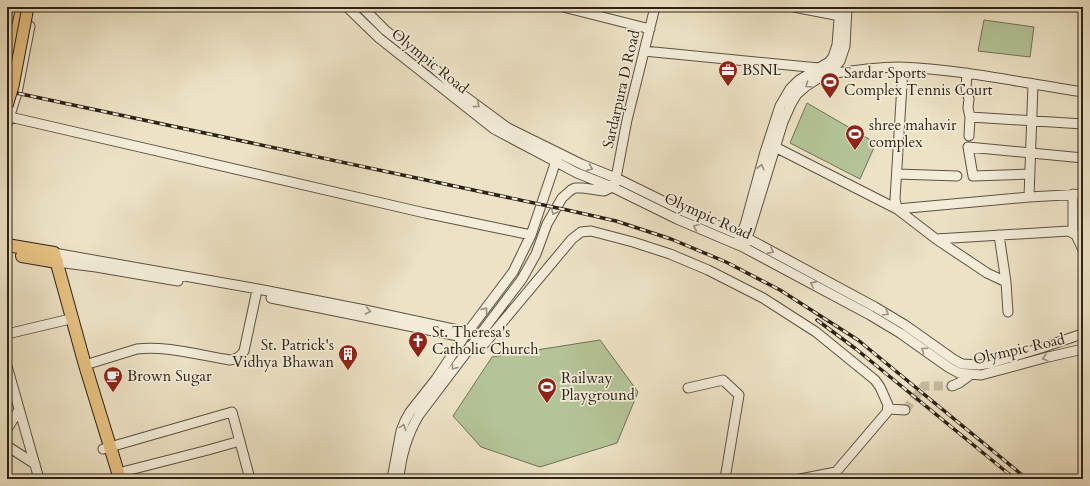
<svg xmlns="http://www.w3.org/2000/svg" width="1090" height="486" viewBox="0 0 1090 486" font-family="Cardo,serif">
	<rect width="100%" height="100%" fill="#ede2c5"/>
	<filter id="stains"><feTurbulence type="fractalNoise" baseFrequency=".005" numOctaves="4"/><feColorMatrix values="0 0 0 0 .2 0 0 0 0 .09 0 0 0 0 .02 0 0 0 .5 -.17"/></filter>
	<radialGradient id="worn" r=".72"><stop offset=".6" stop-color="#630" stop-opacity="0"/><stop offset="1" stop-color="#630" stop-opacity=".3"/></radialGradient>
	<path fill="#b4c498" stroke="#707357" d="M984,20L1034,27L1030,57L978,51Z
		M807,103L876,143L860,179L790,143Z
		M600,340L638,392L617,443L540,467L481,447L453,416L492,357Z"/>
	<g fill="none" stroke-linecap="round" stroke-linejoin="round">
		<path stroke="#c6bca2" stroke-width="9" stroke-dasharray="9 4.5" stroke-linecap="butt" d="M905,410L924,386H952"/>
		<defs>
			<path id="minor" d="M347,7L379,38L494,129L577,173L612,187L677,219L743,247L870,315L900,333L948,367L959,373L981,375L1044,358L1083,349
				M362,7L385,30L436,70L463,95L508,128L581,164L616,178L681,210L747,238L875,307L905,325L953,359L962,364L979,365L991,363L1041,348L1082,334
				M563,7L650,29
				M794,7L840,16
				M644,51L819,68L823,75C848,71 873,67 899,67C961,69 1022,83 1083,92
				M967,73L966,88L969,99L968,108L970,117L1083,124
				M10,117L425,213L531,235
				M7,124L17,93L30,26
				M969,136L970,117
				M775,147L897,209
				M897,174L957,176
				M1030,174L973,176L968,147L1083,158
				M1073,194V233
				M1083,194L1029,197L897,209L936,239L1069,231L1076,235L1083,250
				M1029,197L1033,84
				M897,209L895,199L903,68
				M999,235L1006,282L1008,312
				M739,239L745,225L765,152L780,106L790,89L799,80L829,62L833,57L837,45L840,7
				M936,239L987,273L1006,282
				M745,244L751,226L783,122L791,104L797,94L805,87L834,68L840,61L845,46L847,7
				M54,253L258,289L365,310L467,332
				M57,262L96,267L178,281
				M271,298L458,336
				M7,334L66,320
				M470,346H480L485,343L572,239L581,232L591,231L633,242L670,254L708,270L763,298L816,332L875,380L880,387L888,405L887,412L830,479
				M85,365L137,349C164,345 203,356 230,360C237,359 240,357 244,351L256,295
				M7,366L39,479
				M952,386L959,383L970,375
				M688,388L723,380L739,395L725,479
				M888,409L905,410
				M7,429L19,410
				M7,446L35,464
				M103,449L232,412L250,479
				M118,473L208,450L240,441
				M392,479L401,431L405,421L410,412L436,379L464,337L513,272L531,235L557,158
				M399,479C401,456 407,435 419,415L522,279L536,254L547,224L562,198L571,190L575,188H583L604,191L612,187L616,178L627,120L655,7
				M800,479L836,472"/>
			<path id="major" d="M7,73L22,7"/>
			<path id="highway" d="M7,245L54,253L85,365L120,479
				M22,256L57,262"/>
		</defs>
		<use href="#minor" stroke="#5c5242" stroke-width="11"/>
		<use href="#major" stroke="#2c2216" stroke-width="13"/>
		<use href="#highway" stroke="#2c2216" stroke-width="14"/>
		<use href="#minor" stroke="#f3ecd9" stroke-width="9"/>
		<use href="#major" stroke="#e6c182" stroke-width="11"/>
		<use href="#highway" stroke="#e6c182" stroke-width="12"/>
		<defs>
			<path id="rail" d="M7,91L567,210L616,221L671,239L726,262L780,290L858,340L1027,479
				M817,320L856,349L1015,479"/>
		</defs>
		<use href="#rail" stroke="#2c2216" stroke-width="3.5"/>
		<use href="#rail" stroke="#f3ecd9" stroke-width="2" stroke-dasharray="6" stroke-linecap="butt"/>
		<defs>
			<path id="major-bridge" d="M7,106L13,86L28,7"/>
		</defs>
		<use href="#major-bridge" stroke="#2c2216" stroke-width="13" stroke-linecap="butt"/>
		<use href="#major-bridge" stroke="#e6c182" stroke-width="11"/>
	</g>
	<defs><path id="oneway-chevron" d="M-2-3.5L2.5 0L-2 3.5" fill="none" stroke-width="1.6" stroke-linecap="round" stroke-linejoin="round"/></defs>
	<g stroke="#999181">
		<use href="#oneway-chevron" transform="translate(808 85) rotate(145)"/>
		<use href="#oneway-chevron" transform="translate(477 105) rotate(37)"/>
		<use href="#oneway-chevron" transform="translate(761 167) rotate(-76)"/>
		<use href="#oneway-chevron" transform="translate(590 168) rotate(22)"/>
		<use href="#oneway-chevron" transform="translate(554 212) rotate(119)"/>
		<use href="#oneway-chevron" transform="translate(696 227) rotate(-157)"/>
		<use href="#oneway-chevron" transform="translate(771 251) rotate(28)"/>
		<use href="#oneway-chevron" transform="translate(813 284) rotate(-152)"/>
		<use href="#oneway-chevron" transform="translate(485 310) rotate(-53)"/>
		<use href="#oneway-chevron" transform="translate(368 311) rotate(12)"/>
		<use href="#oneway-chevron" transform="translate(886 313) rotate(31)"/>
		<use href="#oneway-chevron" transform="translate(924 350) rotate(-145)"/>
		<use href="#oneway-chevron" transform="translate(1045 358) rotate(165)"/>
		<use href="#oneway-chevron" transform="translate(454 367) rotate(127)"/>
		<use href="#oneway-chevron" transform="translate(403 427) rotate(-70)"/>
	</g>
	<defs>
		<symbol id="office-pin" viewBox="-11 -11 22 30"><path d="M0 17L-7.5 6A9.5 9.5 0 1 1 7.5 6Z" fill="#8f2418" stroke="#f3ecd9"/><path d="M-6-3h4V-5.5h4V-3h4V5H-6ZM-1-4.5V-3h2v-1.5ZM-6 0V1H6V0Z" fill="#fff"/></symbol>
		<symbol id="stadium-pin" viewBox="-11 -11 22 30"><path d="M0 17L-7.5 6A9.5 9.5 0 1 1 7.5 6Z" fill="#8f2418" stroke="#f3ecd9"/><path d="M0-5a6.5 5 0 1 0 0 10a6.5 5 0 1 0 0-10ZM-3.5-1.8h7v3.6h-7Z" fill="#fff"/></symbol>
		<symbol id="church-pin" viewBox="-11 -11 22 30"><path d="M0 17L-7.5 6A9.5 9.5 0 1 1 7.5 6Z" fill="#8f2418" stroke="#f3ecd9"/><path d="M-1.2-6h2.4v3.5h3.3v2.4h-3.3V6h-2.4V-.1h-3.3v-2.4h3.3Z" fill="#fff"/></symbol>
		<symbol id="building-pin" viewBox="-11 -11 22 30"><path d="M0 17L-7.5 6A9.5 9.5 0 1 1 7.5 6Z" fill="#8f2418" stroke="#f3ecd9"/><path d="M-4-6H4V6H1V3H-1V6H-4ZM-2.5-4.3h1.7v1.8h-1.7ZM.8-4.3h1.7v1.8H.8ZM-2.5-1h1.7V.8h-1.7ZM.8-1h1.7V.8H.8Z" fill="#fff"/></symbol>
		<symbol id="cafe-pin" viewBox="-11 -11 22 30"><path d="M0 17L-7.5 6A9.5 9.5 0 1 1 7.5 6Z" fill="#8f2418" stroke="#f3ecd9"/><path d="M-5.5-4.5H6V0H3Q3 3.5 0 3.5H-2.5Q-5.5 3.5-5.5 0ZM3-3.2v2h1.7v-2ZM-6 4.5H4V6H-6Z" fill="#fff"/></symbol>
	</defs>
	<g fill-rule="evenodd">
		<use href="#office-pin" x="717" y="59" width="22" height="30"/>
		<use href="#stadium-pin" x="819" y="71" width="22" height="30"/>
		<use href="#stadium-pin" x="844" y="123" width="22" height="30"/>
		<use href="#church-pin" x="407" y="330" width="22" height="30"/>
		<use href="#building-pin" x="337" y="343" width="22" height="30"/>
		<use href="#cafe-pin" x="102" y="365" width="22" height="30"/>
		<use href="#stadium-pin" x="536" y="376" width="22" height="30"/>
	</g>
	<g text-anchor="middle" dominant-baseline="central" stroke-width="3.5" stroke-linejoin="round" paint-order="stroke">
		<g font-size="15" fill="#2c2216" stroke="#f3ecd9">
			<text transform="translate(430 61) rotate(39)">Olympic Road</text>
			<text transform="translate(621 89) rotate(-77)">Sardarpura D Road</text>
			<text transform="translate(708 216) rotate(24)">Olympic Road</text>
			<text transform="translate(1019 349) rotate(-13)">Olympic Road</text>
		</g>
		<g font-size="15" fill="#2c2216" stroke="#f3ecd9" text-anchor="start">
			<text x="742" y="70">BSNL</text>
			<text x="844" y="73">Sardar Sports<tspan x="844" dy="17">Complex Tennis Court</tspan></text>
			<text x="869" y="125">shree mahavir<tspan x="869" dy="17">complex</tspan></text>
			<text x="432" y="332">St. Theresa's<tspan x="432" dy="17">Catholic Church</tspan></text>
			<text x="334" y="345" text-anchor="end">St. Patrick's<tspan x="334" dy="17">Vidhya Bhawan</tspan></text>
			<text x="127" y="376">Brown Sugar</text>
			<text x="561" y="378">Railway<tspan x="561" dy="17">Playground</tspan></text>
		</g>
	</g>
	<rect width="1090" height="486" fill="none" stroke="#ede2c5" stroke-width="24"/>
	<rect x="8" y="8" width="1074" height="470" fill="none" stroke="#2c2216" stroke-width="2"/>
	<rect x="12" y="12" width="1066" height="462" fill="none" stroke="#2c2216"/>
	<rect width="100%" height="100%" filter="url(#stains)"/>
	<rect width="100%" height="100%" fill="url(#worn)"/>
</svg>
